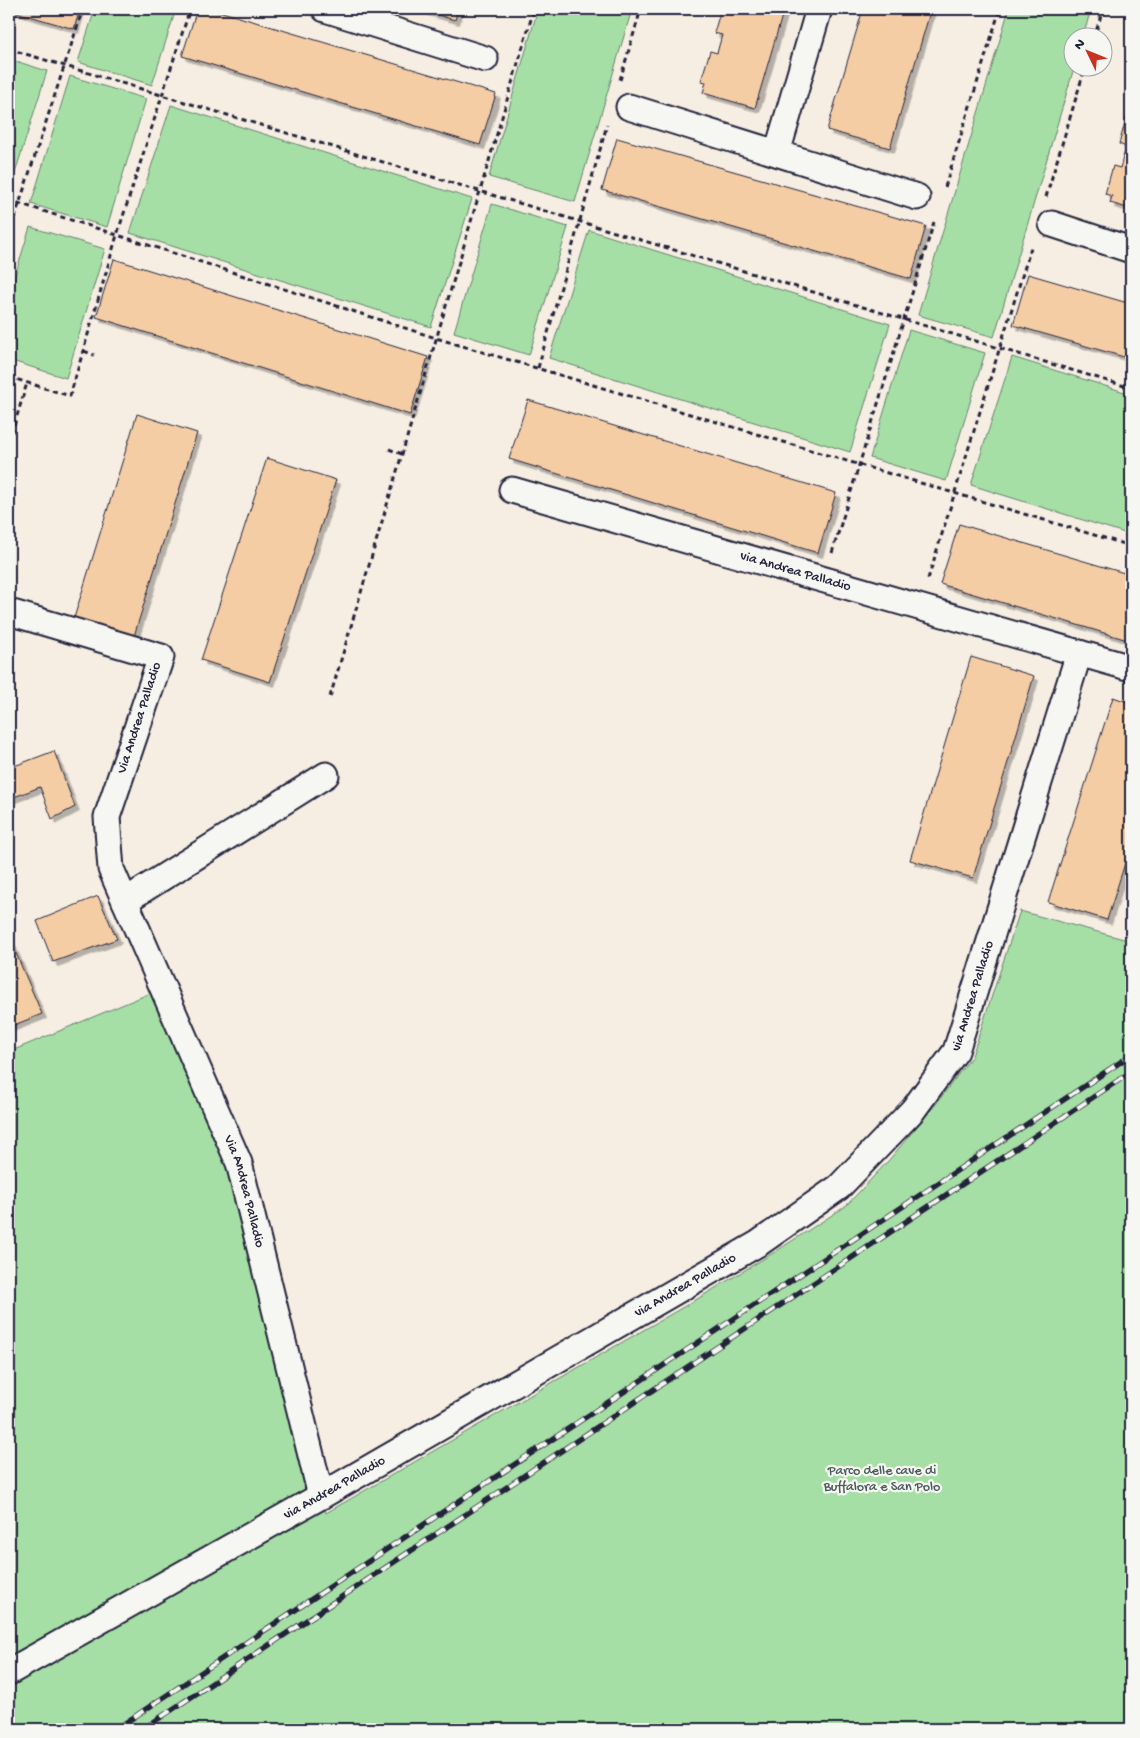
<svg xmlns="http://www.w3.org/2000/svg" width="1140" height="1738" viewBox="0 0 1140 1738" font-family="'Gochi Hand',sans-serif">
	<defs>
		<filter id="shadow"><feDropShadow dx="4.5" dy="4.5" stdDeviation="0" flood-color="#0004"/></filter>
	</defs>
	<rect width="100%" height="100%" fill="#f6eee3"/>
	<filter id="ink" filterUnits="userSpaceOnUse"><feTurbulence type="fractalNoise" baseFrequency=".02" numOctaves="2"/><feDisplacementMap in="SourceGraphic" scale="10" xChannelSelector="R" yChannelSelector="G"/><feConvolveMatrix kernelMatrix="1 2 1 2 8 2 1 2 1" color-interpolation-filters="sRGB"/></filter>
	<g filter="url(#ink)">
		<path fill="#a6dfa5" stroke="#648070" d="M95,9H176L152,85L78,62Z
			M538,9H632L575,202L489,177Z
			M1009,9H1091L1083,37L1072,38V68H1074L994,337L918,315Z
			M9,59L47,71L9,192Z
			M70,76L146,99L107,227L31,204Z
			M171,105L472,199L431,327L130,233Z
			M492,204L568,227L529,355L454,332Z
			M30,227L105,249L66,378L9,360V295Z
			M589,230L890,324L850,452L549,358Z
			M909,330L985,353L946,481L870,458Z
			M1012,357L1131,394V535L971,485Z
			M1020,911L1131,941V1729H9V1052L153,992L233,1164L326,1513L699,1298L778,1250L846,1206L889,1160L936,1104L972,1056Z"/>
		<path fill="#f5cda5" stroke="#22223b" filter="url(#shadow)" d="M9,9H80L74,29L9,10Z
			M197,9H212L496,94L480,145L182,56Z
			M417,9H458L455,20Z
			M721,9H784L755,108L703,93L706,82L701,81L710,51L717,53L722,35L714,33Z
			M863,9H931L890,148L827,130Z
			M1127,116L1131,117V209L1110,203L1112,196L1105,194L1113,166L1120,168L1126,147L1119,144Z
			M617,138L926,226L911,279L602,190Z
			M114,259L428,357L410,415L96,317Z
			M1028,274L1131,304V359L1013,325Z
			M528,400L836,493L818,553L509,459Z
			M137,414L197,433L134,636L74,618Z
			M267,458L336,480L270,682L201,660Z
			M959,524L1131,575V641L940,584Z
			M971,657L1034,676L973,878L910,860Z
			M1113,697L1131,703V844L1107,920L1048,902Z
			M54,751L75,807L52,819L40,787L9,799V768Z
			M98,896L117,939L53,962L37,921Z
			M9,937L42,1014L9,1027Z"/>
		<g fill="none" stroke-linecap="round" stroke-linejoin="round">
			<defs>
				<g id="minor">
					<path d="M325,9L485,59"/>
					<path d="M629,107L917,197"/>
					<path d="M777,153L819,9"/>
					<path d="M1052,224L1131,250"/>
					<path id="s1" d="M512,490L1131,668"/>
					<path id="s2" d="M9,612L161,657L107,817L111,869L239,1163L321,1496"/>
					<path d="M125,901L326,775"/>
					<path id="s3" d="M9,1672L321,1496L759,1243L839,1187L913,1110L956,1051L1079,653"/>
				</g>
			</defs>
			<use href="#minor" stroke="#22223b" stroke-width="29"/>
			<path stroke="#22223b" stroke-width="3" stroke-dasharray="5 4" stroke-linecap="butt" d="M1094,38L1103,9
				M9,49L1131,388
				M620,80L641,9
				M945,187L1000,9
				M1046,197L1085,68
				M9,200L436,338L1131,546
				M9,235L83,9
				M84,351L94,355
				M538,368L607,125
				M9,377L70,396L117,235L190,9
				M9,442L27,383
				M389,449L402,454
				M832,553L934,222
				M928,579L1032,244
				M330,697L534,9"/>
			<use href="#minor" stroke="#f6f6f2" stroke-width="25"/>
			<defs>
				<path id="rail" d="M116,1729L1131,1055
					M143,1729L1131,1072"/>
			</defs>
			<use href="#rail" stroke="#22223b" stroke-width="5.5"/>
			<use href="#rail" stroke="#f6f6f2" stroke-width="4" stroke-dasharray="11" stroke-linecap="butt"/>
		</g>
	</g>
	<g text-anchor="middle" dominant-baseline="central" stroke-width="4.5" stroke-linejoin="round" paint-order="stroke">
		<g font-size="14" fill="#22223b" stroke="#f6f6f2">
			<text stroke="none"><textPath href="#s1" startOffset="295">via Andrea Palladio</textPath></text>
			<text transform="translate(140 718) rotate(-72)">Via Andrea Palladio</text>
			<text stroke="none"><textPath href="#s3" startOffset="1199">via Andrea Palladio</textPath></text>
			<text stroke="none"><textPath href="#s2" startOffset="729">Via Andrea Palladio</textPath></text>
			<text stroke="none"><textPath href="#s3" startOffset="779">via Andrea Palladio</textPath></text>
			<text stroke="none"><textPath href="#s3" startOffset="374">via Andrea Palladio</textPath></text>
		</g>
		<g font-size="14" fill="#4a5b5b" stroke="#f6f6f2">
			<text x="882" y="1471">Parco delle cave di<tspan x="882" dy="16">Buffalora e San Polo</tspan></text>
		</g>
	</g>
	<rect width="1140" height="1738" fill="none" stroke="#f6f6f2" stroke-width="30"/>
	<rect x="15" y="15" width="1110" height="1708" fill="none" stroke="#22223b" stroke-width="2" filter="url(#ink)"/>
	<g transform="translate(1088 52) rotate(313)"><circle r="24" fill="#f6f6f2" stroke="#a1a1a9"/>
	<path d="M0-4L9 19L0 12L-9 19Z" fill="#c8321e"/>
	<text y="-8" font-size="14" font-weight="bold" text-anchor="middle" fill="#22223b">N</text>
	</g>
</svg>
